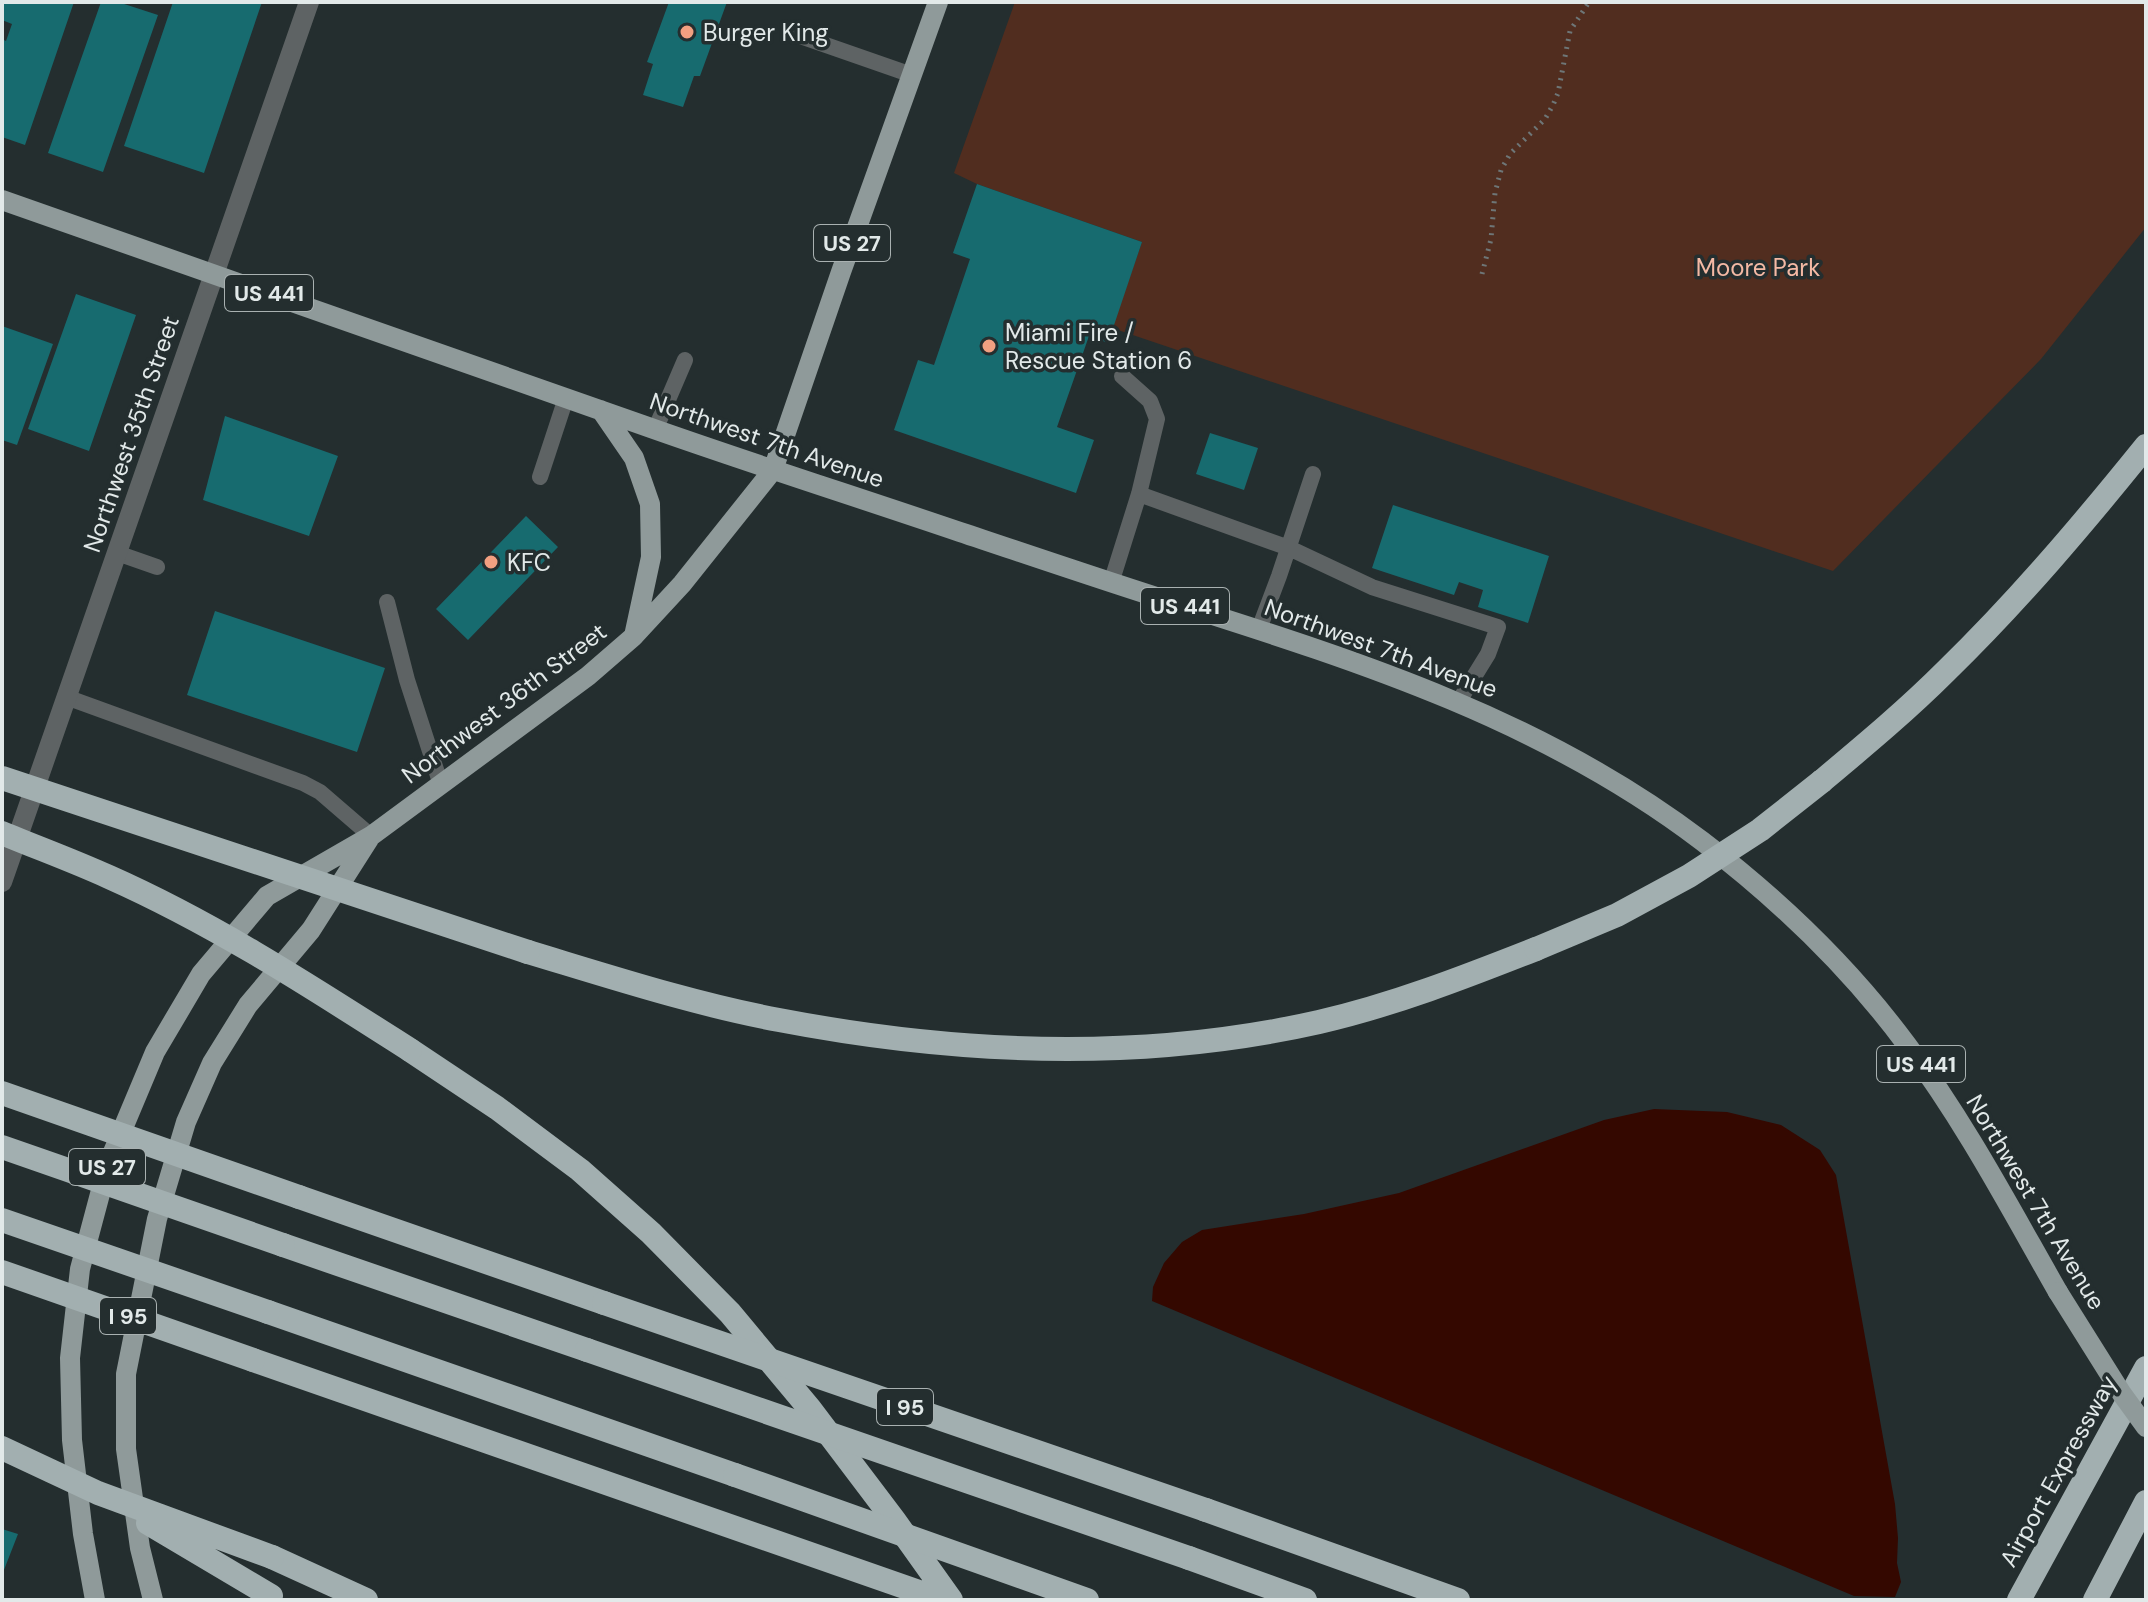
<svg xmlns="http://www.w3.org/2000/svg" width="2148" height="1602" viewBox="0 0 2148 1602" font-family="'DM Sans',sans-serif">
	<rect width="100%" height="100%" fill="#242e2f"/>
	<path fill="#512d1f" d="M1015,2H2146V227L2041,359L1833,571L1112,328L1142,242L977,184L954,173Z"/>
	<path fill="#340800" d="M1654,1109L1727,1112L1781,1125L1820,1150L1836,1175L1895,1504L1898,1538L1897,1563L1901,1582L1895,1597L1854,1596L1152,1301L1153,1287L1164,1263L1182,1242L1202,1230L1304,1214L1399,1193L1604,1120Z"/>
	<path fill="#176b6f" d="M2,2H74L25,145L2,137V39L6,41L12,24L2,20Z
		M101,2H118L158,15L103,172L48,153Z
		M173,2H262L204,173L124,146Z
		M669,2H727L700,76H694L683,107L643,95L653,64L647,62Z
		M977,184L1142,242L1108,343L1089,336L1057,427L1094,440L1076,493L894,430L918,360L934,365L970,259L953,253Z
		M76,294L136,315L89,451L28,429Z
		M2,326L53,344L17,445L2,440Z
		M225,416L338,456L309,536L203,500Z
		M1210,433L1258,448L1244,490L1196,474Z
		M1393,505L1549,556L1528,623L1478,607L1483,590L1459,582L1454,595L1372,568Z
		M526,516L558,547L468,640L436,609Z
		M215,611L385,668L357,752L187,695Z
		M2,1529L18,1534L2,1575Z"/>
	<g fill="none" stroke-linecap="round" stroke-linejoin="round">
		<path stroke="#6e7677" stroke-width="5" stroke-dasharray="2 6" stroke-linecap="butt" d="M1482,274L1491,239L1495,193L1501,170L1510,154L1545,119L1553,105L1558,93L1570,31L1589,2"/>
		<path stroke="#5e6364" stroke-width="16" d="M800,36L912,75
			M655,430L685,360
			M540,477L566,398
			M1139,494L1289,548L1372,587L1498,627L1488,654L1459,701
			M117,553L157,567
			M1111,583L1139,494L1157,419L1150,401L1122,376
			M387,602L407,680L441,785
			M1259,629L1279,576L1313,474
			M66,697L303,783L320,792L371,836"/>
		<path stroke="#5e6364" stroke-width="20" d="M2,882L309,2"/>
		<path stroke="#8f9a9a" stroke-width="20" d="M2,200C219,275 435,352 651,428C753,464 857,497 960,532C1032,556 1105,581 1178,604C1364,663 1544,721 1702,841C1778,899 1850,968 1907,1045C1965,1122 2010,1208 2058,1292
			M601,410L634,458L650,504L651,557L634,636
			M95,1600L83,1534L72,1440L70,1358L80,1269L108,1164L155,1052L201,974L267,896L371,836L588,676L633,637L682,584L773,470L841,272L938,2
			M153,1600L140,1548L126,1449V1374L157,1219L186,1122L212,1063L248,1005L311,930L369,839"/>
		<path stroke="#a2afb0" stroke-width="24" d="M1822,781C1865,745 1907,710 1946,671C2018,601 2083,524 2146,446
			M528,952C611,977 694,1004 779,1020C956,1054 1142,1062 1319,1022C1393,1005 1465,977 1536,949
			M410,1050L497,1108L580,1170L651,1233L730,1313L810,1409L894,1520L951,1600
			M299,1197L604,1303
			M283,1245L587,1350
			M268,1312L735,1475
			M253,1360L942,1600
			M1206,1510L1458,1600
			M272,1557L366,1600
			M1189,1558L1305,1600
			M2019,1600L2146,1368
			M2095,1600L2146,1502"/>
		<path stroke="#8f9a9a" stroke-width="20" d="M2058,1292L2122,1394L2146,1427"/>
		<path stroke="#a2afb0" stroke-width="24" d="M2,778L528,952
			M2,833C38,848 74,861 109,877C215,924 313,988 410,1050
			M1536,949L1617,915L1689,876L1760,830L1822,781
			M2,1093L299,1197
			M2,1147L283,1245
			M2,1220L268,1312
			M2,1272L253,1360
			M604,1303L1206,1510
			M587,1350L1189,1558
			M2,1448L98,1493L272,1557
			M735,1475L1087,1600
			M148,1523L271,1596"/>
	</g>
	<g fill="#f2a081" stroke="#242e2f" stroke-width="3">
		<circle cx="687" cy="32" r="8"/>
		<circle cx="989" cy="346" r="8"/>
		<circle cx="491" cy="562" r="8"/>
	</g>
	<g text-anchor="middle" dominant-baseline="central" stroke-width="7" stroke-linejoin="round" paint-order="stroke">
		<g fill="#242e2f" stroke="#a9b1b1" stroke-width="2">
			<rect x="814" y="225" width="76" height="36" rx="6"/>
			<rect x="225" y="275" width="88" height="36" rx="6"/>
			<rect x="1141" y="588" width="88" height="36" rx="6"/>
			<rect x="1877" y="1046" width="88" height="36" rx="6"/>
			<rect x="69" y="1149" width="76" height="36" rx="6"/>
			<rect x="100" y="1298" width="56" height="36" rx="6"/>
			<rect x="877" y="1389" width="56" height="36" rx="6"/>
		</g>
		<g font-size="22" font-weight="bold" fill="#e2e9e9">
			<text x="852" y="243">US 27</text>
			<text x="269" y="293">US 441</text>
			<text x="1185" y="606">US 441</text>
			<text x="1921" y="1064">US 441</text>
			<text x="107" y="1167">US 27</text>
			<text x="128" y="1316">I 95</text>
			<text x="905" y="1407">I 95</text>
		</g>
		<g font-size="24" fill="#e2e9e9" stroke="#242e2f" text-anchor="start">
			<text x="703" y="32">Burger King</text>
			<text x="1005" y="332">Miami Fire /<tspan x="1005" dy="28">Rescue Station 6</tspan></text>
			<text x="507" y="562">KFC</text>
		</g>
		<g font-size="24" fill="#f4b9a4" stroke="#242e2f">
			<text x="1758" y="267">Moore Park</text>
		</g>
		<g font-size="24" fill="#e2e9e9" stroke="#242e2f">
			<text transform="translate(131 434) rotate(-71)">Northwest 35th Street</text>
			<text transform="translate(767 440) rotate(19)">Northwest 7th Avenue</text>
			<text transform="translate(1381 648) rotate(20)">Northwest 7th Avenue</text>
			<text transform="translate(504 703) rotate(-37)">Northwest 36th Street</text>
			<text transform="translate(2036 1202) rotate(59)">Northwest 7th Avenue</text>
			<text transform="translate(2058 1471) rotate(-61)">Airport Expressway</text>
		</g>
	</g>
	<rect width="2148" height="1602" fill="none" stroke="#e2e9e9" stroke-width="8"/>
</svg>
